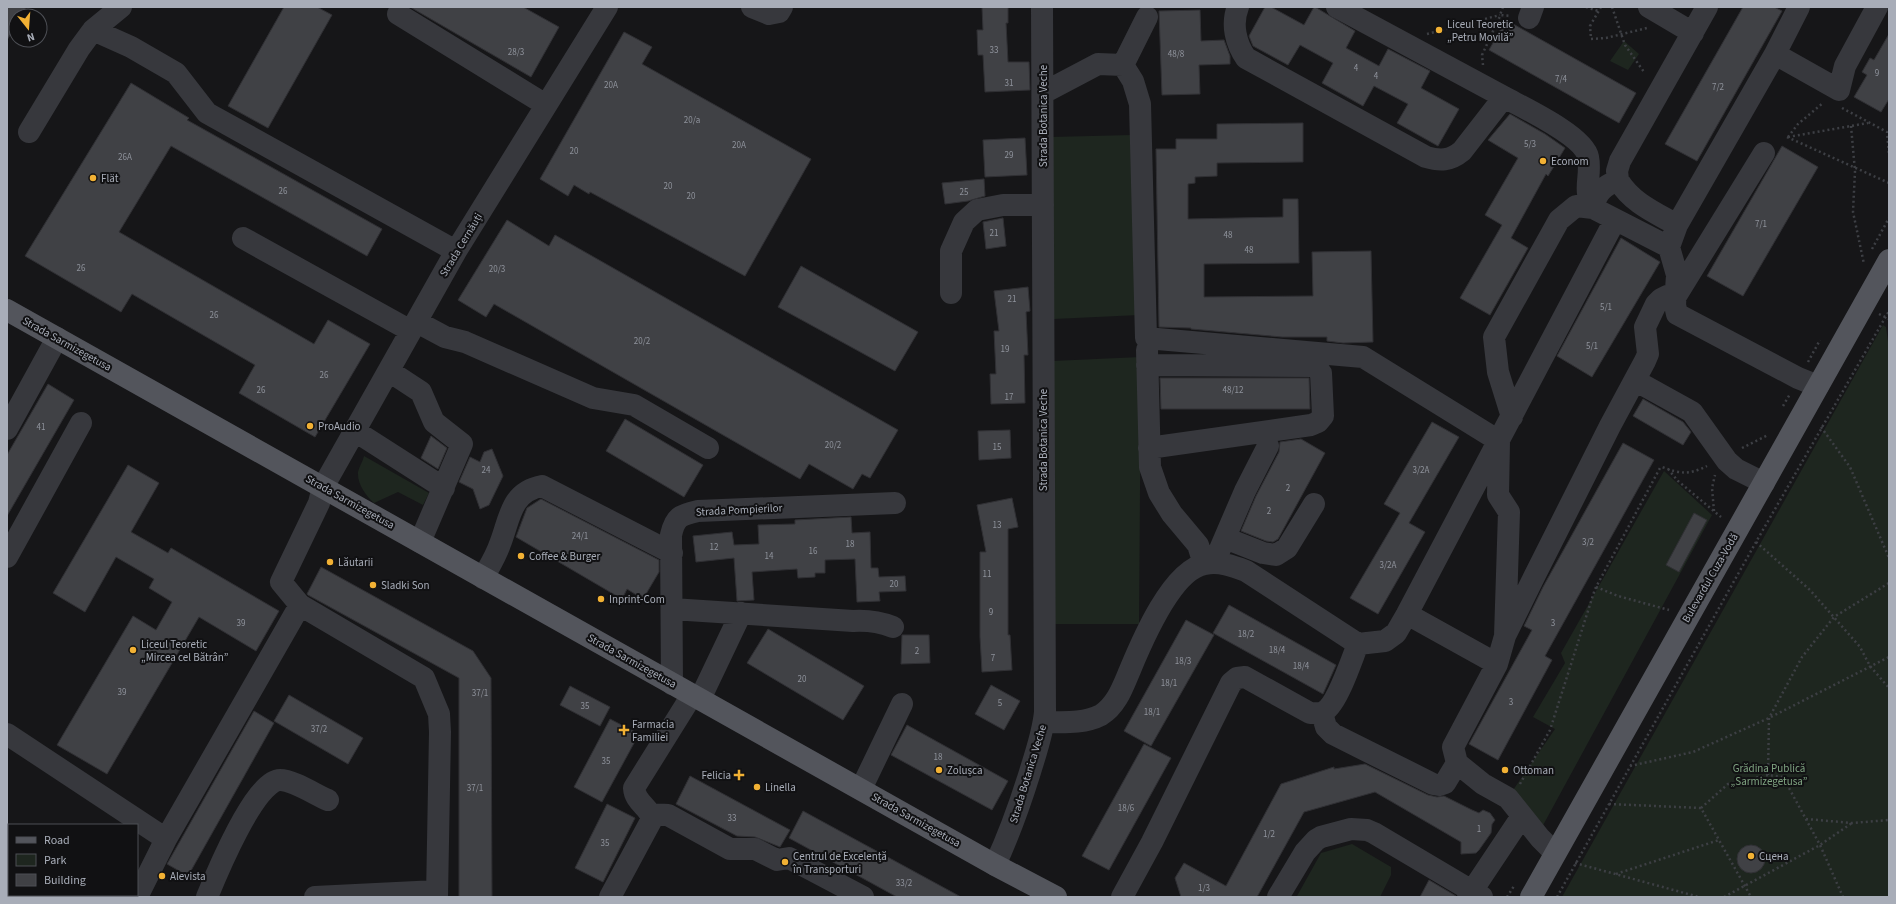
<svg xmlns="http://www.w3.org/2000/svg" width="1896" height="904" viewBox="0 0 1896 904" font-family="'Source Sans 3',sans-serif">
	<rect width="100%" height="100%" fill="#161618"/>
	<path fill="#1e261f" d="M1624,41L1639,54L1628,70L1610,61Z
		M1132,135L1139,315L1054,319L1051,137Z
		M1883,325L1886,327L1889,349V897H1562Z
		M1141,357L1139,624H1054L1052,361Z
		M364,456L429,493L423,505L398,492L374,503C366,496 357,484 358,472C359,467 363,461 364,456Z
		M1664,471L1712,515L1541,829L1511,793L1555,729L1533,717L1565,663L1561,653Z
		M1352,844L1391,867V875L1380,897L1297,896L1321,853Z"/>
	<path fill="#404145" stroke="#303034" d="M7,7H26L21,16H16V25L7,40Z
		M284,7H317L332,15L268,128L228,106Z
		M410,7H523L559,27L531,77Z
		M982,7H1008V23H1006L1008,62H1029L1030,90L985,92L983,55H978L977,30H983Z
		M1265,7H1271L1304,25L1314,7H1315L1355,31L1346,48L1379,66L1388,49L1430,71L1421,88L1459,109L1438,146L1397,123L1408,104L1374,86L1363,106L1322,83L1333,63L1300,45L1288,65L1253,46L1249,36Z
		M1743,7H1774L1782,11L1697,161L1665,144Z
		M1200,10L1201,41L1224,40L1230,56V64L1199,65L1200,94L1162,95L1159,11Z
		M1506,20L1636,93L1619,123L1489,50Z
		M624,32L652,47L642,64L811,159L745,276L590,192L589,194L574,185L568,196L540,179Z
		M1889,34V99L1881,112L1854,97L1867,75L1862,72L1870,58L1874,60Z
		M131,83L189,118L187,120L382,229L367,256L171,146L119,232L314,344L328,320L370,344L315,437L239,393L255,365L132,294L121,312L25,256Z
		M1510,114L1545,134L1565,148L1548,176L1546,174L1511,238L1528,248L1490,315L1460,298L1502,225L1485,215L1518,158L1488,140Z
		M1303,123V162L1217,163V176L1195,177V183L1188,184V219L1283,217V199H1298L1299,263L1204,264V297L1313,296L1312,252L1371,251L1373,342L1343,343L1327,341V337H1282L1191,329V328L1159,327L1156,149H1176V139H1217V124Z
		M1025,138L1027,175L985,177L983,140Z
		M1782,146L1818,167L1743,296L1707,276Z
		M984,179L985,196L968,201L945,204L942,183Z
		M1003,218L1006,246L986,249L983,222Z
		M507,220L549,246L555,235L898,430L870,478L862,474L853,489L809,464L800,479L494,304L486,317L458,300Z
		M1621,238L1660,262L1592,377L1557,356Z
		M801,266L918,332L895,371L778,307Z
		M1028,287L1030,311L1026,312L1028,355H1024L1025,403L991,404L990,374H996L994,331H999L994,291Z
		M1160,378H1309L1310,409H1161Z
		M48,384L74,400L7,516V455Z
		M1643,399L1683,422L1691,432L1683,445L1633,416Z
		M625,419L703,465L684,497L606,451Z
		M1432,422L1459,437L1409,523L1425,532L1378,614L1350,598L1400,513L1384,504Z
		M1010,430L1011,458L979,460L978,431Z
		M431,436L447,448L438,469L421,458Z
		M1301,439L1325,453L1278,539L1273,542L1266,541L1241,531L1256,496L1279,452L1280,442Z
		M1623,443L1654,460L1545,656L1552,660L1498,760L1469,744L1532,630L1524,626L1543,587Z
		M492,449L503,476L489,505L480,509L473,489L459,482L470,457L480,462L484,452Z
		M128,465L159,483L131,532L168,553L171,548L279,611L256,651L199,617L107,774L57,745L133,616L156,630L172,602L149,588L154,579L116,557L85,612L53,593Z
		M1012,498L1018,527L1008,529V635H1010L1012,670L982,672L980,637V552H986L977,505Z
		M541,499L659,560V572L643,599L627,589L622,599L516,537L527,508Z
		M1694,513L1707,520L1679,572L1666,565Z
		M851,517L852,533L870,532L871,568H878L879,577L905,576L906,591L879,592L880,601L857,602L855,559L825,560V573H815V577L798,578L797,569L752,572L754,600L737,601L734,558L696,562L693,536L732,532L734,545L759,544L758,525L795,524V520Z
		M321,567L473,651L491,678L492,897H459V678L308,595L307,594Z
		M1229,605L1336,665L1323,694L1213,633Z
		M1186,620L1214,635L1151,746L1124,731Z
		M768,629L864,686L843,720L747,663Z
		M902,635H929L930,663L901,664Z
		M991,685L1020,701L1004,730L975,714Z
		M570,686L610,707L600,726L560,705Z
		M289,695L363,738L348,764L274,721Z
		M254,711L274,723L188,876L167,864Z
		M610,719L639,734L602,802L574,787Z
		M907,725L1008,781L992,810L891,755Z
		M1144,744L1171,758L1109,870L1082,856Z
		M1365,764L1428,795L1437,797L1444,796L1472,810L1479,813L1483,810L1490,813L1495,820L1492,824L1491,833L1479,850L1476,853L1461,854V842L1375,792L1304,812L1257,897H1181L1175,878L1184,863L1226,886L1281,784L1334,767V769Z
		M690,776L790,830L780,847L755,837L737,836L676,804Z
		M607,804L635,818L603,882L575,868Z
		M803,811L961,897H897L789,838Z
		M1737 859a14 14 0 1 1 28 0a14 14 0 1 1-28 0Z
		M1429,880L1456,896V897H1420Z"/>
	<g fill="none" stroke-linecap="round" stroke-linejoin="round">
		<path stroke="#3d3f44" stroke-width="2.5" stroke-dasharray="2 3" stroke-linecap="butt" d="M1503,7L1500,15L1511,16
			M1586,7L1598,11
			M1601,7L1590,26L1591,39L1606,38L1647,28
			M1612,7L1625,45L1644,72
			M1427,34L1500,15
			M1483,65L1482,55L1500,16
			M1842,108L1887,132L1889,154
			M1851,126L1855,171L1853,212L1864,264
			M1787,137L1889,183
			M1788,137L1868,123
			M1788,137L1798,124L1823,103
			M1872,249L1889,218
			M1879,314L1889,319
			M1808,362L1820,340
			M1783,406L1790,394
			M1821,427L1850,467L1889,558
			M1742,448L1768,435
			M1668,469L1678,481L1721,517
			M1714,511L1712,488L1715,475
			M1756,542L1810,590L1860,647L1870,666L1889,688
			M1596,587L1618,596L1669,610
			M1630,766L1693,752L1769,718L1889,657
			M1768,775L1769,718L1802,657L1834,617L1889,583
			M1520,784L1550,730L1595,589L1660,468L1662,467C1681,474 1689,475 1707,466
			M1609,804L1701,808L1751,897
			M1701,808L1728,784L1768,775L1783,777L1820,845L1843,897
			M1806,819L1852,823L1889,820
			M1575,863L1699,897
			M1616,874L1719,840
			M1507,897L1514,886
			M1557,897L1756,542L1889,311
			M1724,897L1820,845L1852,823"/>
		<path stroke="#37383d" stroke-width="22" d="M752,7L769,14L779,12L782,7
			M1238,7C1231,24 1236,44 1246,58L1426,157C1440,161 1450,161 1462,151L1504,97L1337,7
			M1649,7L1693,33
			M398,14L546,105
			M1529,18L1533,7
			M93,30L131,47L176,73L207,113L456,251
			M1775,54L1839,90L1845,66L1877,7
			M1123,65L1147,17
			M1043,93L1098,64L1123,65L1133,81L1140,104L1146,338L1363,357L1499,441L1498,495L1509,512L1505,636
			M1504,97C1524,108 1584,136 1588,157C1592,177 1582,188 1593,208L1669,247L1677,275L1675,305L1677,314L1798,378L1818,386
			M29,132L79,49L93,30L121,7
			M1618,180L1617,171L1620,161L1707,7
			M1677,225L1775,54L1799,7
			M243,238L411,331
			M951,293V251L964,222L977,210L1003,205H1043
			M417,322L445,337L465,342L593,398L634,405L708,448
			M1147,350L1150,467L1159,493L1172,514L1198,545L1204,564
			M1147,365L1314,366L1321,373L1323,416L1318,422L1311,425L1149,448
			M389,371L421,392L434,422L462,444L420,542
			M1636,381L1692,412L1727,461L1736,469L1764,483
			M1512,417L1498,372L1494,337L1559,220L1576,206L1593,208C1596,192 1604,186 1618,180C1632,203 1654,212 1677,225L1669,247
			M7,429L57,338
			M355,431L444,488
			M1225,538L1263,553L1276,555L1287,548L1314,504
			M7,557L81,423
			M1214,563L1245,491L1268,446
			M483,578C489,567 496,556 500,544C510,519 510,492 542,486L672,553
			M300,605L281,582L319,503L323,487L456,251L607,7
			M672,609L853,621C868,620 880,622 893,627
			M1407,614L1615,220
			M672,684L671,535C675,517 680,515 698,511L895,503
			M700,699L741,613
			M1322,713L1326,727L1333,734L1433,784L1439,785L1445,783L1457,763
			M1044,722C1062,722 1084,724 1101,715C1117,705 1123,686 1130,670C1142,641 1172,570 1205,564C1219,561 1233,566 1246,571L1358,644L1385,641L1396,633L1407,614L1497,664
			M7,734L166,839
			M861,789L902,704
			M651,814L668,815L730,849H755L777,860L789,858L863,897
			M1555,853L1540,838L1508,798L1483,784L1457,763L1453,747L1497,664L1505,636L1534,577L1610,426L1645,361L1648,354L1645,327L1656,304L1661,299L1667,296H1676L1764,153
			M995,865C1009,835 1020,804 1030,772C1036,752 1043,733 1045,712L1042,7
			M137,897L166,839L300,605L424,678L439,714L440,732L437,897
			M207,897C216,875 255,780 280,780C293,780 316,795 328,800
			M315,897L437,891
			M610,897L652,819C649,806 635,803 634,788L692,695
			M1122,897L1152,842L1231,683L1237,678L1245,677L1310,713C1315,713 1319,714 1323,712C1337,706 1352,658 1358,644
			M1278,897L1305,852L1316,840L1321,837L1351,829L1367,830L1374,833L1482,897
			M1468,897L1522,816"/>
		<path stroke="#53555c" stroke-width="22" d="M7,310L995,865L1056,897
			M1531,897L1889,260"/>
	</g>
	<g fill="#f2b134" stroke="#111113" stroke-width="1.5">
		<circle cx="1439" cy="30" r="4"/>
		<circle cx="1543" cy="161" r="4"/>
		<circle cx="93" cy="178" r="4"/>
		<circle cx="310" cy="426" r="4"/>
		<circle cx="521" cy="556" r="4"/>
		<circle cx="330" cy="562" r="4"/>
		<circle cx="373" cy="585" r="4"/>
		<circle cx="601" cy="599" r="4"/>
		<circle cx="133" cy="650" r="4"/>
		<path d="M622 724h4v4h4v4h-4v4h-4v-4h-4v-4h4z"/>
		<circle cx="939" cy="770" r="4"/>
		<circle cx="1505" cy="770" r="4"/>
		<path d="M737 769h4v4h4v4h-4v4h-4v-4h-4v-4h4z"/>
		<circle cx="757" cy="787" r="4"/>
		<circle cx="1751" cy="856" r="4"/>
		<circle cx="785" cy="862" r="4"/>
		<circle cx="162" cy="876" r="4"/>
	</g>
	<g text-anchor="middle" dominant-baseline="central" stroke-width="4" stroke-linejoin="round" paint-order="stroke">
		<g font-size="9" fill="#8e929b">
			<text x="994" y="50">33</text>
			<text x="516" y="52">28/3</text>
			<text x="1176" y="54">48/8</text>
			<text x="1356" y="68">4</text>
			<text x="1877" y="73">9</text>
			<text x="1376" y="76">4</text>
			<text x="1561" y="79">7/4</text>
			<text x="1009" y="83">31</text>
			<text x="611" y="85">20A</text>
			<text x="1718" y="87">7/2</text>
			<text x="692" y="120">20/a</text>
			<text x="1530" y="144">5/3</text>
			<text x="739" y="145">20A</text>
			<text x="574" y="151">20</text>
			<text x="1009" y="155">29</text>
			<text x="125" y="157">26A</text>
			<text x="668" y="186">20</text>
			<text x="283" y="191">26</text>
			<text x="964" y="192">25</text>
			<text x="691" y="196">20</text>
			<text x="1761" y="224">7/1</text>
			<text x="994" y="233">21</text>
			<text x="1228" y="235">48</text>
			<text x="1249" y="250">48</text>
			<text x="81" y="268">26</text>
			<text x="497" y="269">20/3</text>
			<text x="1012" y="299">21</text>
			<text x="1606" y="307">5/1</text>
			<text x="214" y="315">26</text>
			<text x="642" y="341">20/2</text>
			<text x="1592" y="346">5/1</text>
			<text x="1005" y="349">19</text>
			<text x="324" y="375">26</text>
			<text x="261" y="390">26</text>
			<text x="1233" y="390">48/12</text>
			<text x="1009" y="397">17</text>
			<text x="41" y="427">41</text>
			<text x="833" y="445">20/2</text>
			<text x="997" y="447">15</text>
			<text x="486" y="470">24</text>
			<text x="1421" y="470">3/2A</text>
			<text x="1288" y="488">2</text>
			<text x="1269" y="511">2</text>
			<text x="997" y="525">13</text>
			<text x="580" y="536">24/1</text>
			<text x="1588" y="542">3/2</text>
			<text x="850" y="544">18</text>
			<text x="714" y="547">12</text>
			<text x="813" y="551">16</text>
			<text x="769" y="556">14</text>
			<text x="1388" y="565">3/2A</text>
			<text x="987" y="574">11</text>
			<text x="894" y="584">20</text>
			<text x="991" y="612">9</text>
			<text x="241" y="623">39</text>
			<text x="1553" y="623">3</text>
			<text x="1246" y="634">18/2</text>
			<text x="1277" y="650">18/4</text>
			<text x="917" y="651">2</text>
			<text x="993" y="658">7</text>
			<text x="1183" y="661">18/3</text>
			<text x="1301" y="666">18/4</text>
			<text x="802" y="679">20</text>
			<text x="1169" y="683">18/1</text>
			<text x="122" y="692">39</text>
			<text x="480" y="693">37/1</text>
			<text x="1511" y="702">3</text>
			<text x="1000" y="703">5</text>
			<text x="585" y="706">35</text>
			<text x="1152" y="712">18/1</text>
			<text x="319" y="729">37/2</text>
			<text x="938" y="757">18</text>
			<text x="606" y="761">35</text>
			<text x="475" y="788">37/1</text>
			<text x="1126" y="808">18/6</text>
			<text x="732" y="818">33</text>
			<text x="1479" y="829">1</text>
			<text x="1269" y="834">1/2</text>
			<text x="605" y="843">35</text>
			<text x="904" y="883">33/2</text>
			<text x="1204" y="888">1/3</text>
		</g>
		<g font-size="11" fill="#a8adb8" stroke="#111113" text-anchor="start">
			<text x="1447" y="24">Liceul Teoretic<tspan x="1447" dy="13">„Petru Movilă”</tspan></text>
			<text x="1551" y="161">Econom</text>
			<text x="101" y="178">Flät</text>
			<text x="318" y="426">ProAudio</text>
			<text x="529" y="556">Coffee &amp; Burger</text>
			<text x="338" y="562">Lăutarii</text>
			<text x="381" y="585">Sladki Son</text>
			<text x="609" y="599">Inprint-Com</text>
			<text x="141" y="644">Liceul Teoretic<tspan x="141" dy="13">„Mircea cel Bătrân”</tspan></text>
			<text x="632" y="724">Farmacia<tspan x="632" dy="13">Familiei</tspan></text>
			<text x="947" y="770">Zolușca</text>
			<text x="1513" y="770">Ottoman</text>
			<text x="731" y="775" text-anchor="end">Felicia</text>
			<text x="765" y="787">Linella</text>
			<text x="793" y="856">Centrul de Excelență<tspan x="793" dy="13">în Transporturi</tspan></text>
			<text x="1759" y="856">Сцена</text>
			<text x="170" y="876">Alevista</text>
		</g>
		<g font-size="11" fill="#a8adb8" stroke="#111113">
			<text transform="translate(1043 116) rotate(-90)">Strada Botanica Veche</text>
			<text transform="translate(461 245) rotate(-59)">Strada Cernăuți</text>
			<text transform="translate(67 344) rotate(29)">Strada Sarmizegetusa</text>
			<text transform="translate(1043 440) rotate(-90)">Strada Botanica Veche</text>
			<text transform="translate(350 502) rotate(29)">Strada Sarmizegetusa</text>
			<text transform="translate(739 510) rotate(-3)">Strada Pompierilor</text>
			<text transform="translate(1710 578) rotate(-60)">Bulevardul Cuza-Vodă</text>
			<text transform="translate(632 661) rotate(29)">Strada Sarmizegetusa</text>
			<text transform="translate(1028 774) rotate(-73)">Strada Botanica Veche</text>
			<text transform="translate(916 820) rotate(29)">Strada Sarmizegetusa</text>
		</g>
		<g font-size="11" fill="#7fa381" stroke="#111113">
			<text x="1769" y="768">Grădina Publică<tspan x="1769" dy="13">„Sarmizegetusa”</tspan></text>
		</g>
	</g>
	<rect width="1896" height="904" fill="none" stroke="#a8adb8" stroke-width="16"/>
	<rect x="8" y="824" width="130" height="72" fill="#111113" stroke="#4d4f55"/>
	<rect x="16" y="837" width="20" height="6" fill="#53555c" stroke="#4d4f55"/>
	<text x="44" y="844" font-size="12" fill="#a8adb8">Road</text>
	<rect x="16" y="854" width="20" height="12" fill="#1e261f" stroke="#4d4f55"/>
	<text x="44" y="864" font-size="12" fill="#a8adb8">Park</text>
	<rect x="16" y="874" width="20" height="12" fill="#404145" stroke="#4d4f55"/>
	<text x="44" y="884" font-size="12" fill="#a8adb8">Building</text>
	<g transform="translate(28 28) rotate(163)"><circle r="19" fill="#111113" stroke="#4d4f55"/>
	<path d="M0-3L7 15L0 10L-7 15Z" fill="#f2b134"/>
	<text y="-6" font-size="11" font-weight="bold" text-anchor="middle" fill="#a8adb8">N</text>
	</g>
</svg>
